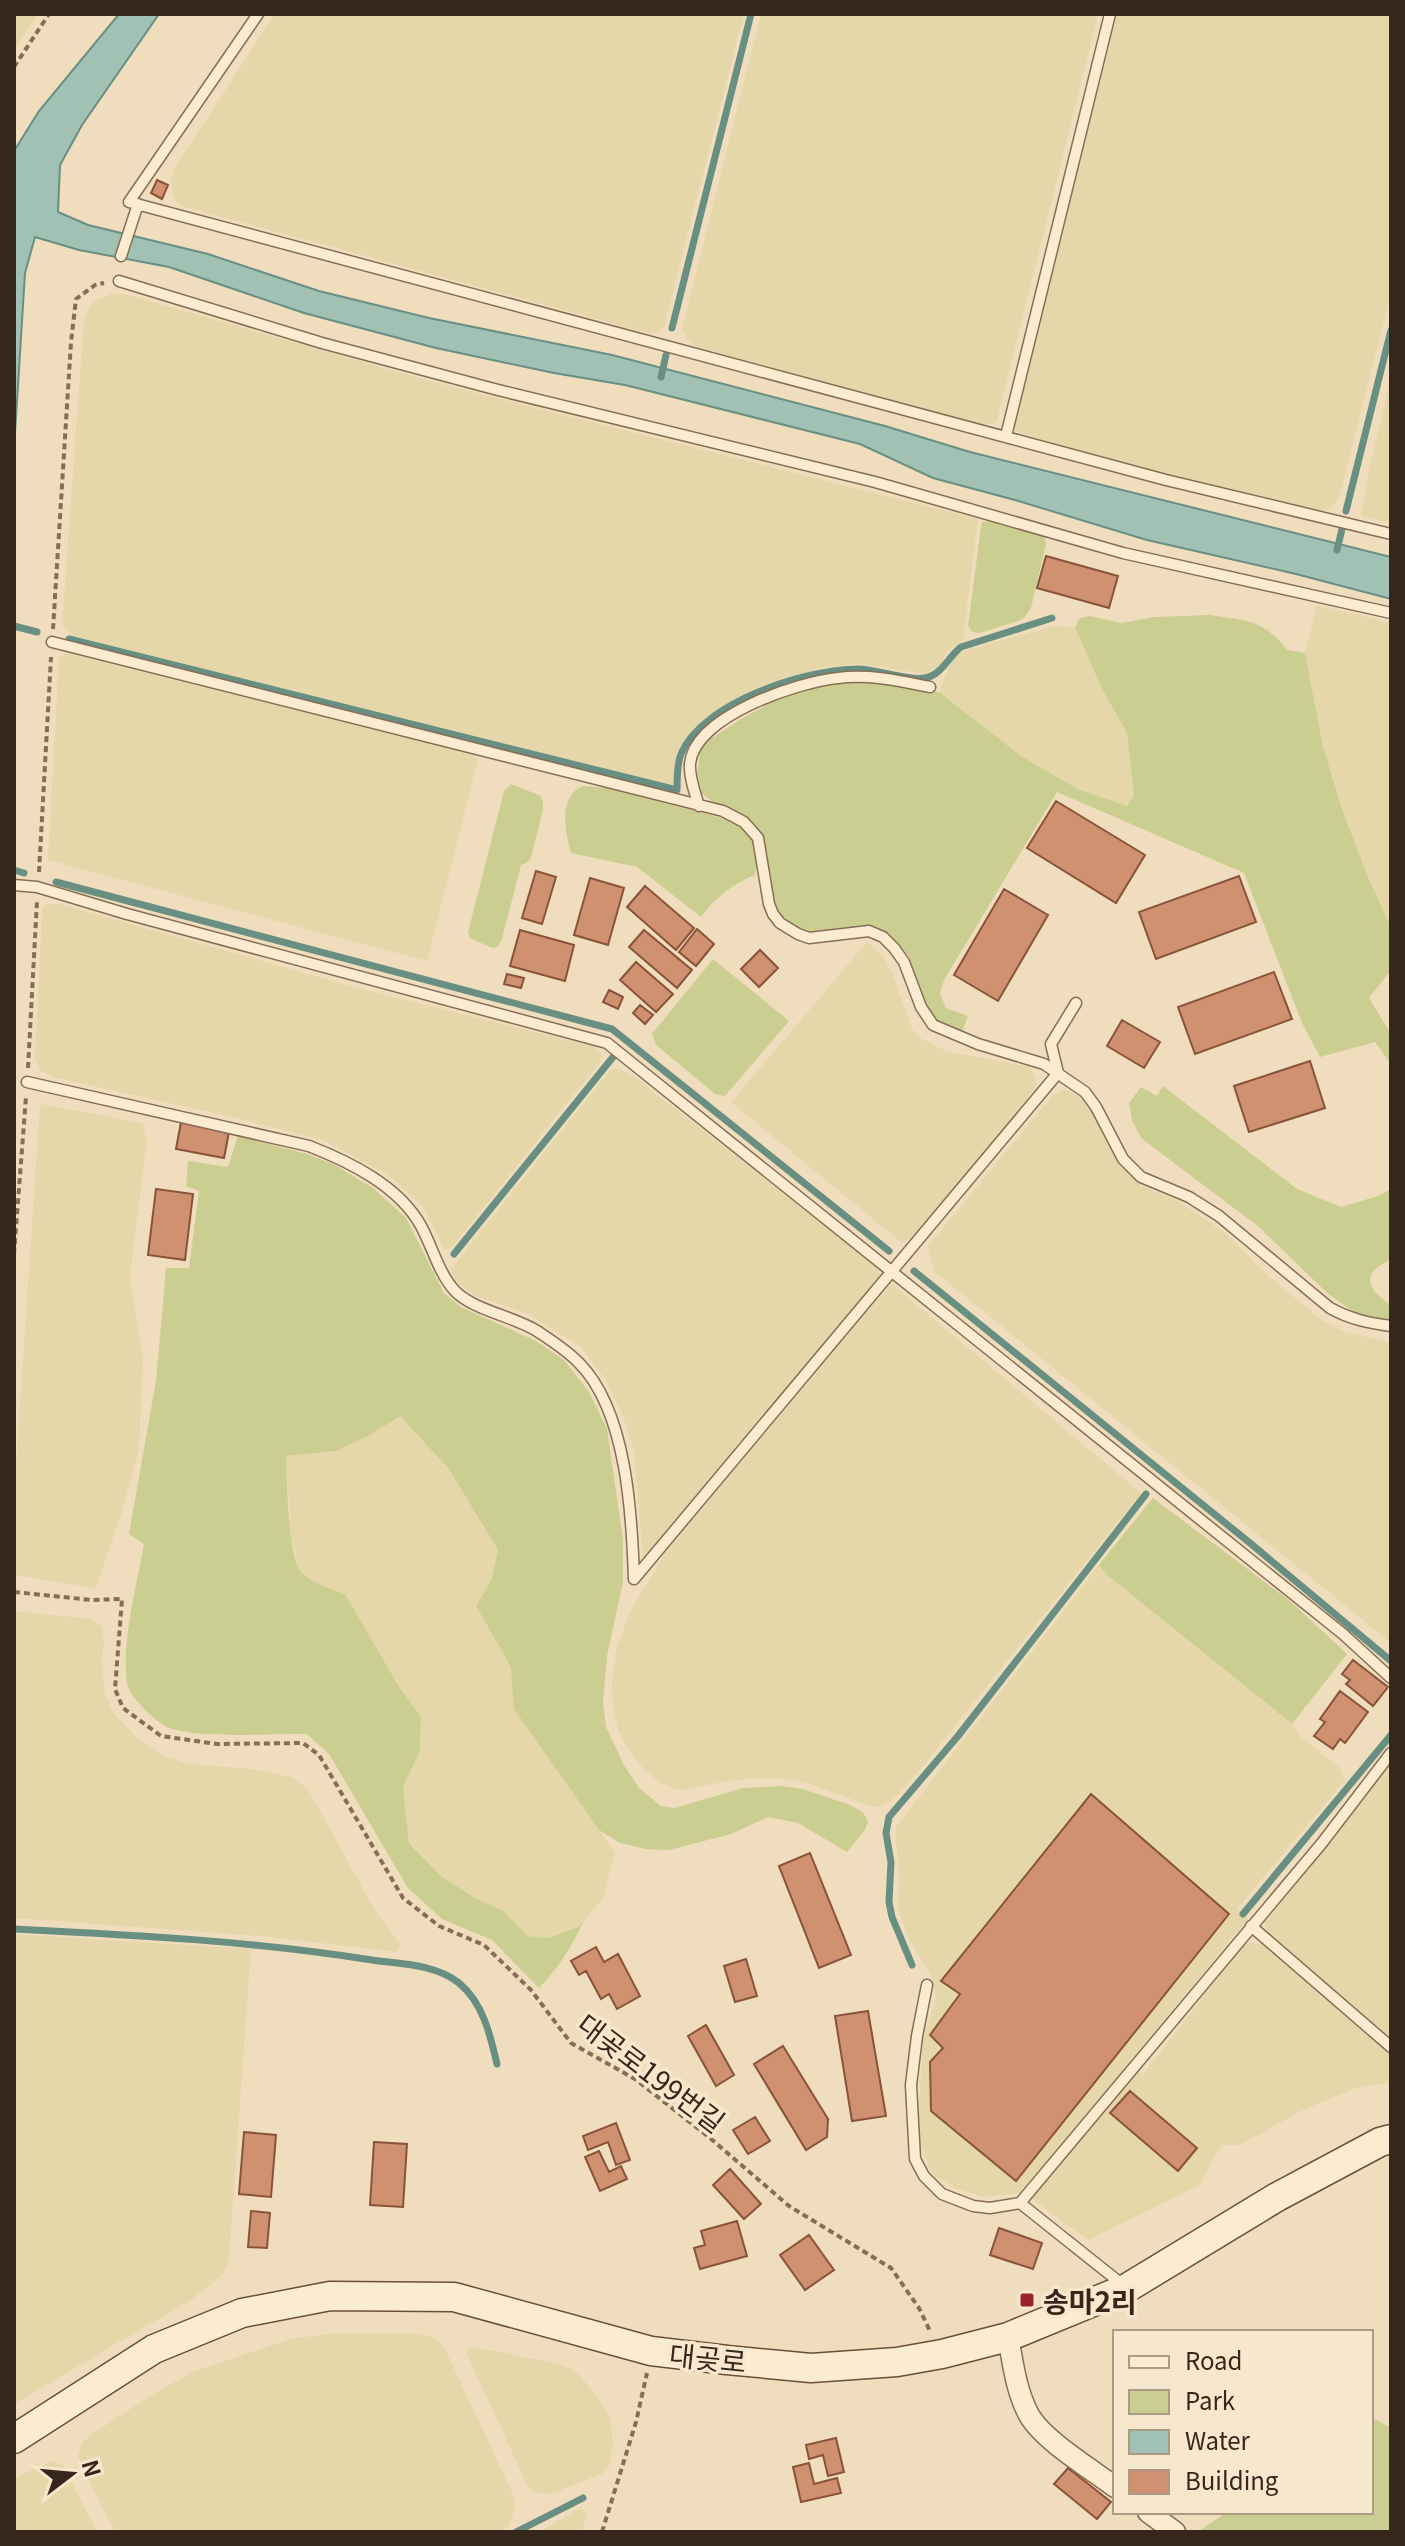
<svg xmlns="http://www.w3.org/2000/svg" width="1405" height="2546" viewBox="0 0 1405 2546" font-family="Georgia,'Noto Sans KR',serif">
	<rect width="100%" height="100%" fill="#f0ddbd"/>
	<path fill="#e6d7aa" d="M14,14H38L14,51Z
		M275,14H744L664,327L657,332L648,333L178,205L173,195L171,182L173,170Z
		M761,14H1098L997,421L991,424H977L847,389L697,347L687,340L682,329Z
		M1117,14H1391V295L1339,497L1331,508L1322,511L1176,477L1027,437L1016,432L1014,424L1025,378Z
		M111,294H125L426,380L978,519L963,640L948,650L939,668L926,674L859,664L825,667L783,678L750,691L718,710L694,728L677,753L673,786L72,636L62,625L84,317L93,302Z
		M1391,379V523L1361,516L1371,459Z
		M1317,605L1391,623V927L1368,877L1342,809L1323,747L1305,653Z
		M1053,626L1075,627L1101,687L1127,733L1134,797L1127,806L1078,789L1021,756L939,692L953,657L967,650Z
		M66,653L473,754L478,760L427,961L48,860L59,658Z
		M45,904H59L366,990L596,1047L601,1053L600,1062L452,1247L444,1249L425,1209L388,1175L325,1141L237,1118L53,1077L40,1070L35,1058L42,911Z
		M867,942L883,955L893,975L912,1029L922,1039L946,1051L1030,1067L1036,1077L1037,1084L1022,1107L918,1232L902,1243L731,1102Z
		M619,1069L628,1072L877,1266L880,1274L878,1280L643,1561L634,1451L624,1419L607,1382L581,1347L528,1314L474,1295L456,1282L450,1270L610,1070Z
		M1064,1089L1078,1096L1092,1111L1116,1161L1142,1186L1178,1201L1224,1232L1273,1280L1322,1320L1345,1332L1391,1343V1643L934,1271L928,1246L1053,1095Z
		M40,1104L143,1123L147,1141L130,1277L143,1360L139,1448L122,1512L96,1588L14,1575V1493Z
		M892,1284L1141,1493L924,1765L898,1795L885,1805L873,1807L804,1782L779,1778H753L722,1782L686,1790L674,1789L659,1782L642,1767L627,1748L618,1730L613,1710L612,1680L617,1647L630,1612L664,1555L861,1318Z
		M400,1415L448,1468L498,1551L492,1578L476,1606L511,1667L515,1709L615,1853L603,1899L578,1927L548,1938L528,1936L503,1911L475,1898L442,1877L409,1842L403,1787L420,1751L421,1717L398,1685L345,1594L318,1585L298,1568L291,1537L286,1456L336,1451L368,1436Z
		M1099,1565L1106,1574L1292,1724L1301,1737L1339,1767L1345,1780L1237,1909L1248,1919L1127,2064L1143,2075L1245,1942L1263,1945L1391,2056V2082L1358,2087L1299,2112L1240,2145H1221L1200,2185L1088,2240L1024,2193L984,2197L955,2188L932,2174L920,2144L919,2103L923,2039L936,1997L932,1977L908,1937L898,1910L899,1874L895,1828Z
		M14,1611L92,1619L102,1627L104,1639L102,1663L105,1693L113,1713L137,1738L164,1756L190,1764L252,1769L291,1777L308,1789L374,1909L401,1945L397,1952L261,1936L14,1918Z
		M1391,1763V2039L1269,1935L1264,1923Z
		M14,1934L251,1949L229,2259L223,2274L194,2298L14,2404Z
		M335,2333L421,2334L436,2338L444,2347L512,2492L515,2505L513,2517L508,2527L499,2532H115L81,2465L78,2455L82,2443L91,2435L153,2394L195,2371L290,2339Z
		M475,2347L563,2365L580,2375L607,2411L611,2424L613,2443L609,2467L604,2473L561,2490L548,2494L534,2492L528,2487L471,2363L467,2353L470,2348Z
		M51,2461L63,2465L97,2532H14V2478Z
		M580,2508L587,2512L582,2532H539Z"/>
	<path fill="#cbce91" d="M989,521L1044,536L1046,544L1031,608L1025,617L1018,621L980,633L972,632L968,626L981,527L982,522Z
		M1210,615C1247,621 1263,619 1287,650L1305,653L1323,747L1342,809L1368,877L1391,927V970L1369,998L1391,1034V1064L1375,1042L1320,1057L1302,1023L1244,873L1057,792L944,980L940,994L946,1008L968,1016L962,1032L936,1021L926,1004L909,956L883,930L869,925L808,934L797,930L779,917L768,887L767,858L761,836L744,817L713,802L701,793L697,777L700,751L709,740L741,719L786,695L837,678H882L939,692L1021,756L1078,789L1127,806L1134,796L1127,733L1101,687L1075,627L1080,618L1090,616L1121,623L1155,617Z
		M511,784L541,796L543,802V810L531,858L526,863L521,865L502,939L498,947L492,948L470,938L468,932L504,791Z
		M583,786L608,788L732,821C756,835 760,848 755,875C732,884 716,897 701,917L637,867L571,853C565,832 558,796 583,786Z
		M713,959L789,1021L725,1096L715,1094L656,1045L652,1034Z
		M1163,1086L1297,1189L1341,1207L1378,1196L1391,1189V1260C1360,1272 1367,1290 1391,1305V1319H1379L1355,1313L1326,1292L1259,1227L1141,1138L1132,1120L1129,1103L1141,1087L1157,1096Z
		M238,1136L307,1154L333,1164L373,1188L406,1218L444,1293L461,1307L536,1341L564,1360L589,1392L607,1429L623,1540V1582L607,1656L603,1702L606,1727L624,1765L639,1788L661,1806L675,1808L743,1788L781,1786L803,1789L850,1805L863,1812L868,1822L865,1830L847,1852L798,1823L768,1817L731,1834L669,1850L646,1849L620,1843L599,1830L514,1709L511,1667L476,1606L492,1578L498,1550L448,1468L400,1416L368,1436L336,1451L286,1456C287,1478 288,1556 300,1570C312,1584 329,1588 345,1594L398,1685L421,1717L420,1751L403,1787L409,1843L442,1877L475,1898L503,1911L528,1936L548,1938L578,1927L584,1920C572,1947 559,1967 539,1988L492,1940L442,1919L408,1888L329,1754L307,1734C266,1733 211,1739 172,1729C159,1726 129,1697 127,1683C121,1642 137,1585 144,1544L129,1534L156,1381L166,1268H189L199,1191L186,1186L188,1161L228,1167Z
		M1153,1498L1290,1601L1347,1654L1292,1724L1106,1574L1099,1565Z
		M1371,2417L1391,2428V2532L1199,2531L1227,2512H1371Z"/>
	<path fill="#a1c1b5" stroke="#688f82" stroke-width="2" d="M119,14H159L82,125L60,165L58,212L88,225L208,254L319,291L429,318L612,355L885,426L970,452L1391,557V599L1296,574L1147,540L1015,500L933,478L860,444L625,385L554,373L436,348L304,313L169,267L79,250L35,237L25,273L14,449V151L39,111Z"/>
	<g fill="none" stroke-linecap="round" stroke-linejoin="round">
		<path stroke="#688f82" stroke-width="7" d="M672,328L751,14
			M661,377L666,355
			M1346,511L1391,330
			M1337,550L1342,529
			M14,626L37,632
			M69,639L677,790C677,779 677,764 681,754C703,702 806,669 858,669C877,669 907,681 925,678C942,675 948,657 961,647L1052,618
			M14,870L24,873
			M56,882L612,1029L889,1251
			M454,1254L613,1057
			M914,1271L1250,1543L1391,1661
			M1243,1914L1391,1735
			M14,1929C134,1935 253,1941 372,1960C399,1964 436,1964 459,1983C483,2003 490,2034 497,2064
			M912,1965L892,1917L889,1902L891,1862L886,1833L889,1817L958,1736L1146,1494
			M516,2532L583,2498"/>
	</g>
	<path fill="#d09171" stroke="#89533a" stroke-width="2" d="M157,180L168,185L162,199L151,193Z
		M1046,556L1118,576L1109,608L1037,588Z
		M1056,801L1145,855L1116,903L1027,848Z
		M536,871L556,877L542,924L522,918Z
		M1239,876L1256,922L1156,959L1139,912Z
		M590,878L624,888L608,945L574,935Z
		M645,886L694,928L676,950L627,907Z
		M1004,889L1048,915L998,1001L954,975Z
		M697,929L714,944L696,966L679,952Z
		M520,930L574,945L565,981L510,966Z
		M644,930L692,970L677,988L629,947Z
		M760,950L778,968L759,987L741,969Z
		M636,962L673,994L656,1012L620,980Z
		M1274,972L1292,1019L1195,1054L1178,1007Z
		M507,974L524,978L521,988L504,984Z
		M609,990L623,997L618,1009L603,1002Z
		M640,1005L653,1015L645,1024L633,1013Z
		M1122,1020L1160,1042L1144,1068L1107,1046Z
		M1310,1061L1325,1108L1249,1132L1234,1086Z
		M181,1122L229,1132L224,1158L176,1149Z
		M156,1189L193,1194L185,1260L148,1255Z
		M1353,1660L1388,1687L1373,1706L1346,1684L1350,1680L1342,1674Z
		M1340,1691L1368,1712L1345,1743L1340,1739L1333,1749L1314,1736L1325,1722L1320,1719Z
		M1091,1794L1229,1914L1016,2181L931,2111L930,2062L943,2048L930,2035L960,1994L941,1981Z
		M810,1853L851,1955L819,1968L779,1866Z
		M596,1947L604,1962L618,1954L640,1996L617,2009L609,1994L601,1999L586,1971L579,1975L571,1961Z
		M746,1959L757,1996L735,2002L724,1966Z
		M868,2011L886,2116L852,2121L835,2016Z
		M706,2025L734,2075L716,2086L688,2036Z
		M783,2046L828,2119L827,2137L806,2150L754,2064Z
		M1130,2091L1197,2148L1178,2171L1110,2113Z
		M755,2117L770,2141L748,2154L733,2130Z
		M616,2123L630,2160L616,2165L608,2142L588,2150L583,2136Z
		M244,2132L276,2135L271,2197L239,2194Z
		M374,2142L407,2144L403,2207L370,2205Z
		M599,2151L609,2172L621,2166L627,2179L600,2191L585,2157Z
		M730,2169L761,2204L744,2219L713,2185Z
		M251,2211L270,2213L267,2248L248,2247Z
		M737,2221L747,2256L700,2269L694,2248L705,2245L701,2231Z
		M999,2228L1042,2243L1033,2269L990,2255Z
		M809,2235L834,2270L805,2290L780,2255Z
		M836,2438L844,2472L828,2476L823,2455L809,2459L806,2445Z
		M809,2463L814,2484L837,2478L841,2493L801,2502L793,2467Z
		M1068,2468L1111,2502L1097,2519L1054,2484Z"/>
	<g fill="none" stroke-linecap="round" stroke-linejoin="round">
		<defs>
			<path id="lane" d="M258,14L129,202L1166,480L1391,534
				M121,256L138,204
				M119,281L322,343L498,390L875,482L1123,553L1391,613
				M1006,436L1110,14
				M52,642L723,811L744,822L758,838L769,904L773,914L780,923L798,934L809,938L869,931L883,937L894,948L904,962L921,1007L933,1025L978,1044L1044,1064L1085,1092L1096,1107L1123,1159L1141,1177L1189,1197L1219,1216L1330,1308C1350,1319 1368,1323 1391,1326
				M699,806C695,793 689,777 690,764C694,716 798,682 838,678C870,674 900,681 930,687
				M14,885L37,887L127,914L607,1043L1343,1634L1391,1678
				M27,1082L309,1146C350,1162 399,1186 421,1226C432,1246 439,1274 455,1291C473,1310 513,1316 537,1331C552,1341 568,1351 580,1364C627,1412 632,1516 634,1579
				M634,1579L1058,1073L1051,1044L1076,1003
				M1251,1926L1391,2047
				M927,1985L917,2036L911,2085L915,2159L924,2176L942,2194L973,2206L990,2208L1020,2203
				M1123,2285L1020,2203L1322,1843L1391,1753"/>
			<path id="street" d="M1008,2337C1013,2363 1016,2391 1029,2415C1043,2440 1091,2469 1115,2487
				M1148,2512L1175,2532"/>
			<path id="secondary" d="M14,2439L154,2349L242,2313L330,2296L454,2297L651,2351L727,2360L811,2368L897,2362L942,2354L1008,2337L1127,2288L1277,2197L1380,2142L1391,2139"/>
		</defs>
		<use href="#lane" stroke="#886d55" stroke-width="13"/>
		<use href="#street" stroke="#886d55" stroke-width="23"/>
		<use href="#secondary" stroke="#6a4e39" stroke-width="31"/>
		<path stroke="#886d55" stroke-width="4" stroke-dasharray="6 4" stroke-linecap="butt" d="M14,67L49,14
			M53,629L71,342L76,299L95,285L104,283
			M39,872L51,657
			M28,1068L37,901
			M14,1254L26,1097
			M14,1592L92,1600L122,1599L115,1689L123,1708L161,1736L217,1744L303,1743L319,1755L403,1898L439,1926L484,1945L531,1990L571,2043L635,2079L710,2138L789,2206L891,2268L919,2308L930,2331
			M602,2532L636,2422L647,2373"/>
		<use href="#lane" stroke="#faebd1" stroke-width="10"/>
		<use href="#street" stroke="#faebd1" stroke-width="20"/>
		<use href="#secondary" stroke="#faebd1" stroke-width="28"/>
	</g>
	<rect fill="#9a232d" stroke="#f7e8cd" stroke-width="3" x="1019" y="2292" width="16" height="16" rx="4"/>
	<g text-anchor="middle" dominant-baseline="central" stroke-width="7" stroke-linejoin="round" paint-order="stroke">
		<g font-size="28" fill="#37261b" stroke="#f7e8cd">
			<text transform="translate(652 2072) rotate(37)">대곶로199번길</text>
			<text transform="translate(708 2357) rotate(6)">대곶로</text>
		</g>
		<g font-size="28" font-weight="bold" fill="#37261b" stroke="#f7e8cd" text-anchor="start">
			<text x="1043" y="2300">송마2리</text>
		</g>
	</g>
	<rect width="1405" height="2546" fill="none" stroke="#37261b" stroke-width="32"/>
	<rect x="1113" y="2330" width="260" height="184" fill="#f7e8cd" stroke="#aa9a86" stroke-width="2"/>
	<rect x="1129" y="2356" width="40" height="12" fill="#faebd1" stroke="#aa9a86" stroke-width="2"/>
	<text x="1185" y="2370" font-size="24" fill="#37261b">Road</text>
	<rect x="1129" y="2390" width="40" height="24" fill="#cbce91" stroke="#aa9a86" stroke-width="2"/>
	<text x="1185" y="2410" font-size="24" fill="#37261b">Park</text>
	<rect x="1129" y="2430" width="40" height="24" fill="#a1c1b5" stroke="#aa9a86" stroke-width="2"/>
	<text x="1185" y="2450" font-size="24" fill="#37261b">Water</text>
	<rect x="1129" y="2470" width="40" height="24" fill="#d09171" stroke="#aa9a86" stroke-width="2"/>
	<text x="1185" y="2490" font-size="24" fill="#37261b">Building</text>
	<g transform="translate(72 2474) rotate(74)" stroke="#f7e8cd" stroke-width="6" paint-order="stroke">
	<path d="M0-6L14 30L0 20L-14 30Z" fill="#37261b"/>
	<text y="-12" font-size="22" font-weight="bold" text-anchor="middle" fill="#37261b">N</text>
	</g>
</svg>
